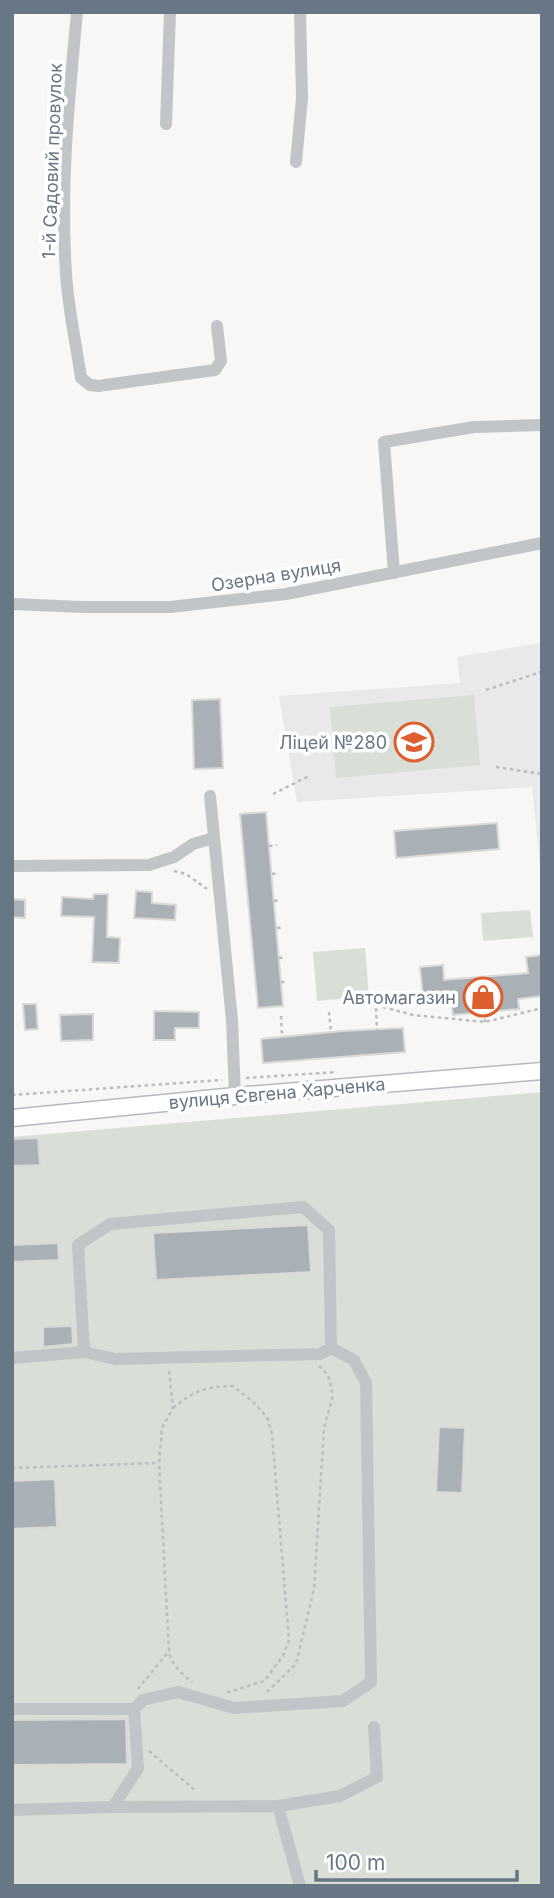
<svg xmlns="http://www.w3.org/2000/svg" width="554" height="1898" viewBox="0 0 554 1898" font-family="Inter,sans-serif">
	<rect width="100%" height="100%" fill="#f7f8f5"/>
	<path fill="#e8e9e8" d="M542,643V886L532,787L297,802L279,696L460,683L457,657Z"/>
	<path fill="#d9ded6" d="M474,695L480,765L336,778L330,707Z
		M530,910L533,937L483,941L481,913Z
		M365,948L369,996L317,1001L313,952Z
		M542,1092V1886H12V1137Z"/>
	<path fill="#a9b1b7" stroke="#d9d9d7" stroke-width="2" d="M220,699L223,768L194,769L192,700Z
		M266,812L283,1006L258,1008L240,814Z
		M497,823L499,849L396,858L394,831Z
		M136,891L152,892V903L176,905L175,920L134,918Z
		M94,894H108L107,937L120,938L119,963L92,962L94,917L61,916L62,897L93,899Z
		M12,899L25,900V918L12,917Z
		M542,955V996L518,999L519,1009L453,1015L451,1003L424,1006L420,967L443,965L444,980L528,973L526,957Z
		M23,1004H36L38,1029L25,1030Z
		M154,1011L199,1012V1028H175V1040H154Z
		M93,1014V1040L61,1041L60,1015Z
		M403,1028L405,1052L263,1063L261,1039L342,1031Z
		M38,1138L40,1165L12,1166V1139Z
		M308,1225L311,1272L156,1280L153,1233Z
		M58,1243L59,1260L12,1262V1245Z
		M72,1326L73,1344L43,1347V1327Z
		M439,1427L465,1428L462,1493L436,1492Z
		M55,1479L57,1527L12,1529V1481Z
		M126,1719L127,1764L12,1765V1720Z"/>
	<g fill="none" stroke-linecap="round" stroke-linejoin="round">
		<defs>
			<path id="major" d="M12,1118L235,1096L542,1071"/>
		</defs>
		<use href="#major" stroke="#b6babe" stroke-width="19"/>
		<path stroke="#bbbec0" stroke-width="2.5" stroke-dasharray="3.5 3.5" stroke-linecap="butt" d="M486,690L541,672
			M496,767L542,774
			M273,794L309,776
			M269,846L277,845
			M174,871L186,874L207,889
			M272,874L279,873
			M274,901L281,900
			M277,928L283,927
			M279,958L286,957
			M281,982H288
			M383,1007L413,1015L485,1022L542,1008
			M376,1008L377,1030
			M329,1012L331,1033
			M484,1012L485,1022
			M281,1016L282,1037
			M246,1078L337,1072
			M12,1095L222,1080
			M169,1371L173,1408L162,1428L159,1463L169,1651C170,1663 182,1674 192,1682
			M173,1408C195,1390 204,1387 233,1386L253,1402L267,1417L272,1434L289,1640L283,1656L264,1681L229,1692L225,1691
			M12,1468L159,1463
			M138,1689L169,1651
			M267,1692L296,1664L314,1589L324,1428L333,1396L328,1375L319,1366
			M149,1751L197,1792"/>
		<path stroke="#c1c5c8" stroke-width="12" d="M77,12C69,98 60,186 66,273C68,308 76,343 81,378L90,385L98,386L215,370L221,361L217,326
			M166,124L170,12
			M296,162L302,98L300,12
			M394,573L384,442L474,427L542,425
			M12,604L82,607H170L286,594L542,543
			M210,796L232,1020L235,1096
			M12,866L149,865L174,857L193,844L214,838
			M84,1352L115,1359L320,1354L331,1348
			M12,1358L84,1352L78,1245L110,1224L303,1207L329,1230L331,1348L354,1360L366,1383L371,1682L343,1701L234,1708L178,1692L143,1700L134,1709H12
			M278,1806L300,1886
			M113,1807L278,1806L340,1796L377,1777L374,1727
			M12,1810L113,1807L138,1768L134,1709"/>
		<use href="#major" stroke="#fff" stroke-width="16"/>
	</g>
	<defs>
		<symbol id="school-ring" viewBox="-11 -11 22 22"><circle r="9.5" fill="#fff" stroke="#df5e2d" stroke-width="1.5"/><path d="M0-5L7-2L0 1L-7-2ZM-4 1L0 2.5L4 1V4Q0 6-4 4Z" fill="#df5e2d"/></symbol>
		<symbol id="shop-ring" viewBox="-11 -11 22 22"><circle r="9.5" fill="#fff" stroke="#df5e2d" stroke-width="1.5"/><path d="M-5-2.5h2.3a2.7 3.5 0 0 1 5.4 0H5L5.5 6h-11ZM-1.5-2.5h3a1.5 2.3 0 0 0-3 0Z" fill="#df5e2d"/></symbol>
	</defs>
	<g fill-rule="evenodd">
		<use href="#school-ring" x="392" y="720" width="44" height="44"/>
		<use href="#shop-ring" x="461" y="975" width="44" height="44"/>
	</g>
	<g text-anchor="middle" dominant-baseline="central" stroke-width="7" stroke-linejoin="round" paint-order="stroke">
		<g font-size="18" fill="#677785" stroke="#fff">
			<text transform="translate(52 161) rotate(-88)">1-й Садовий провулок</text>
			<text transform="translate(276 575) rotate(-9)">Озерна вулиця</text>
			<text transform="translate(277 1093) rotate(-5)">вулиця Євгена Харченка</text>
		</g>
		<g font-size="18" fill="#677785" stroke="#fff" text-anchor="end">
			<text x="387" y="742">Ліцей №280</text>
			<text x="456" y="997">Автомагазин</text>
		</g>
	</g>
	<rect width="554" height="1898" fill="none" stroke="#677785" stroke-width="28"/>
	<path d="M316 1870v10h201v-10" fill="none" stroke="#677785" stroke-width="3.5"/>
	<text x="326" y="1870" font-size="21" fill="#677785" stroke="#ffffff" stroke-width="5" paint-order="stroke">100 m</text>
</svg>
